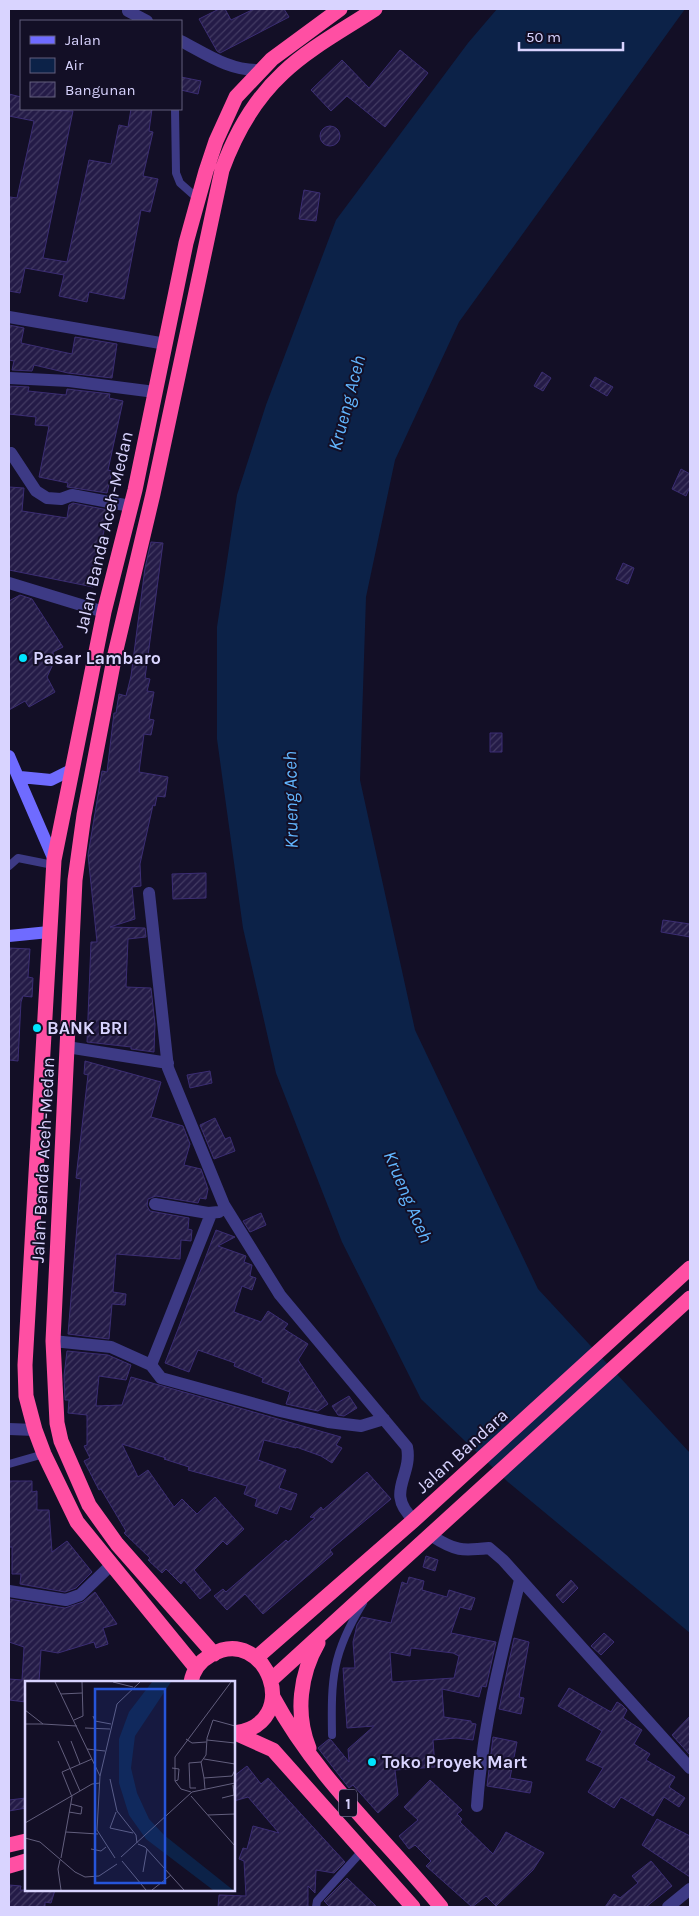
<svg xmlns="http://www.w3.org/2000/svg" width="699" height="1916" viewBox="0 0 699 1916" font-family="Karla,sans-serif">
	<defs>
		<pattern id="building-hatch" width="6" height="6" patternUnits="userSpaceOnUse" patternTransform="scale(1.25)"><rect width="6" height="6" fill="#241b47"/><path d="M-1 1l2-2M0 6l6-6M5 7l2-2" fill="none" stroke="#433b63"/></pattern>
	</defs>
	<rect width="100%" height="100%" fill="#130f26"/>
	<path fill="#0c2248" d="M497,9H685L459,322L395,460L366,597L360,780L415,1030L538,1289L690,1453V1633L508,1482L421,1399L342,1242L276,1073L243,928L217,739V627L237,495L266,405L336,220L468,43Z"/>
	<path fill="url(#building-hatch)" stroke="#3b2d73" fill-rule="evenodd" d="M219,9H225L231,20L254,9H284L289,17L220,53L217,51L199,19Z
		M400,50L428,73L385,127L347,96L331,111L311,90L342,60L369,88Z
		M181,77L201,81L198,94L181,90Z
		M9,94L21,97V109L73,111L43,258L67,262L89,160L111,164L119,125L128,127L131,109H152L149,131L153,132L143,176L158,179L150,212L141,210L124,299L89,292L87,302L59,296L64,275L25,268L20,293L9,291V203L10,197L17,198L34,121L9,116Z
		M320 136a10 10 0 1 1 20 0a10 10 0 1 1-20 0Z
		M304,190L320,193L316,221L299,219Z
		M9,325L24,328L21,343L72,354L75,337L117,344L112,378L68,373L34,365L32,371L12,370L14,361L9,360Z
		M542,372L551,378L543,391L534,386Z
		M595,377L613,387L607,396L590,386Z
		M9,386L29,387L28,391L66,395L67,389L110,394L109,398L123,401L108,470L112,471L107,493L67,487L68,483L39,477L49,426L35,425L36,417L9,414Z
		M681,469L690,474V487L686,496L672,489Z
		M9,487L24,488L22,511L67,518L69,505L73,503L108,510L93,587L9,570Z
		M151,542L163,543L145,678L150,679L147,691L154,692L149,719L154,720L151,735L144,734L139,772L168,777L165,797L157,796L155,806L153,805L140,864L141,886L132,887L135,919L110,927L145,928L146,937L128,939L126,987L151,988L155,1024L154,1052L131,1049V1047L87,1042L91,942H97L88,855L102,771L107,772L114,713H116L119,694L126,696L131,676L145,568Z
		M623,563L634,568L628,584L616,579Z
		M20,595L32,599L63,647L53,652L54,662L47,677L55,692L29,707L25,701L9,710V601Z
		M490,733H502V752H490Z
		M206,873V898L173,899L172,874Z
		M663,920L690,924V937L661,932Z
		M9,948L30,949L28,977L33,978L32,997L23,996L21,1002L18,1061L9,1060Z
		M85,1061L161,1082L151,1117L183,1126L190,1144L184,1165L201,1169L208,1189L206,1199L200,1198L198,1203L156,1196L148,1199L147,1206L150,1211L189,1218L188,1229L192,1230L191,1241L181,1240L180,1259L116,1254L113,1292L126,1294L125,1305L112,1304L109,1339L68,1334L81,1179L76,1178L88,1075L84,1074Z
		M210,1071L212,1083L190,1088L187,1075Z
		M215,1118L225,1139L230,1137L235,1151L214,1159L200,1125Z
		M261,1213L266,1225L250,1232L243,1221Z
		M216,1230L235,1237L218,1246L246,1256L244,1262L252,1265L250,1276L256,1278L252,1290L242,1286L234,1312L261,1322L268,1311L288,1324L284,1329L308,1344L298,1360L328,1404L318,1411L286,1404L290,1392L262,1382L263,1378L234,1366L235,1363L198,1350L189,1372L165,1363Z
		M67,1351L108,1355L131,1365L126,1380L99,1376L96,1406L122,1405L131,1377L341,1437L336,1445L342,1448L332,1463L321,1456L296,1447V1448L264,1440L258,1460L286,1470L279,1488L297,1494L291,1510L280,1506L277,1514L255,1506L257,1499L244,1494L247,1486L188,1470L189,1467L164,1459L166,1458L122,1444L138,1477L148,1470L174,1507L182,1499L197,1514L215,1497L244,1529L227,1545L223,1541L194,1570L211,1590L200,1599L184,1580L181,1584L166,1569L162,1573L148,1560L150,1558L124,1533L126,1531L101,1489L99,1490L84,1461L90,1458L84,1446L87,1445V1415L68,1413L69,1400H65L64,1376Z
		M349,1396L357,1408L344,1416L338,1415L332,1406Z
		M367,1472L391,1499L330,1550L333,1554L263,1614L245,1594L227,1610L214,1596L223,1589L226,1592L286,1540L288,1542L315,1518L310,1517L321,1507L323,1510Z
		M9,1481H32V1492L37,1491V1510H49L52,1552L67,1541L92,1572L76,1588L65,1592L20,1584L21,1574H12V1547H9Z
		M426,1556L438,1560L435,1571L423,1567Z
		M409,1577L424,1581L422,1590L447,1597L449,1590L475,1598L471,1610L460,1607L451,1633L496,1642L486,1687L482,1686L479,1697L442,1689L444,1717L471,1721V1723L476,1724L473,1740L456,1738L433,1740L435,1767L395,1770L398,1795L378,1813L353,1785L349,1788L318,1748L329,1739L331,1740L349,1762L348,1749L374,1726L347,1728L343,1668H355L353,1642L357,1625L362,1617L391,1623L402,1582L407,1584ZM411,1648L453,1653L459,1656L454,1678L392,1682L390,1652L410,1656Z
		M571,1580L578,1588L563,1603L556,1595Z
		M95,1592L117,1624L103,1628L108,1644L96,1648L94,1642L58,1653L41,1650L39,1682H26V1702L9,1700V1679L22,1680L24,1647L9,1642V1599L65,1608L83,1602Z
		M604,1633L614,1642L601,1655L591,1646Z
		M514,1638L529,1642L519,1697L524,1698L521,1714L499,1709Z
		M569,1688L611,1712L617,1702L622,1705L627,1710L623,1718L642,1730L634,1744L650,1754L646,1760L675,1777L669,1787L685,1798L679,1807L664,1797L653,1816L621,1797L614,1808L588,1792L603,1768L586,1760L602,1731L558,1706Z
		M690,1716V1755L672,1735Z
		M493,1737L517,1742L510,1778L532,1782L530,1793L487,1786Z
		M247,1766L261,1784L268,1778L345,1862L334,1873L316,1870L315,1893L308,1886V1907H218L219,1895L246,1896L244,1861L239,1859L243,1848L247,1849L253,1826L279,1833L248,1797L234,1801V1776Z
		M430,1780L462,1810L457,1814L462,1819L460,1822L493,1854L506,1832L544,1853L533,1870L496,1906L486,1896L472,1907L426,1866L431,1861L415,1845L409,1849L399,1836L418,1820L404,1807Z
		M26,1798V1808L9,1811V1800Z
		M657,1819L690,1836V1877L642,1845Z
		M651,1861L672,1886L646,1907H605L614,1894L620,1898L638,1883L632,1876Z
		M347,1878L377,1907H330L324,1901Z
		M9,1885L21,1886L20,1890H55L51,1903L45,1902V1907H9Z"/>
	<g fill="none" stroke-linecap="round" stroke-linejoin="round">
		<path stroke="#3d3a85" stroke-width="8" d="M175,109L176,173L180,183L197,198
			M9,866L18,858L53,865
			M9,1464L44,1454
			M332,1735C331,1679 332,1653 363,1603
			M316,1907L317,1901L362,1851"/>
		<path stroke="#3d3a85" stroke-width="12" d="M128,11L147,21
			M181,41C206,54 230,71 259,70
			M9,317L166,344
			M9,378L69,381L155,392
			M11,453L36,491L47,498L61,499L72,495L130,506
			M9,583L104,612
			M149,893L168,1068L224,1205L280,1295L407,1447C413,1477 384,1492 414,1520
			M67,1047L168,1063
			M155,1204L208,1213L219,1212
			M211,1214L151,1365L161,1378L280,1411L328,1422L361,1426L384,1419
			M53,1341L111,1347L151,1365
			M9,1429L35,1430
			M432,1536C455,1551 462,1551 489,1548L503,1560L690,1768
			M9,1591L66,1600L80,1595L111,1565
			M477,1806C482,1729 501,1655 520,1580
			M668,1907L690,1889"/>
		<path stroke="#6f6bff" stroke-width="12" d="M9,756L54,860
			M20,777L51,780L71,770
			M9,936L49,932"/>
		<path stroke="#ff4fa3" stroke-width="15" d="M214,1654L117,1544L89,1505L61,1441L57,1423L53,1341L75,880L84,815L115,654L153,494L222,170C235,134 255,99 283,73C309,48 345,29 375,9
			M256,1658L414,1520L690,1268
			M196,1668L77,1522L44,1454L35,1430L26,1396L25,1365L54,860L104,612L135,490L186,243L206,171L216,141L236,97L272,59L340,9
			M271,1680L690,1298
			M191,1682C193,1671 200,1661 211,1655C266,1623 305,1724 234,1733
			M273,1697C317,1779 383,1836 441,1907
			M235,1733L273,1750L413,1907
			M309,1748C295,1714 300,1674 318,1643
			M9,1845L26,1841
			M9,1866L26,1861"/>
	</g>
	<g fill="#00e5ff" stroke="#130f26" stroke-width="2">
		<circle cx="23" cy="658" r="5"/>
		<circle cx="37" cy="1028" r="5"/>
		<circle cx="372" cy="1762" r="5"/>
	</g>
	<g text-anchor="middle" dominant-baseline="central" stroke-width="4" stroke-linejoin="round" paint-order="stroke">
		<rect fill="#130f26" stroke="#9e99be" stroke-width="1" x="339" y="1789.5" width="18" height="27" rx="4"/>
		<g font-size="16" font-weight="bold" fill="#d9d4ff">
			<text x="348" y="1803">1</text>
		</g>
		<g font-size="18" fill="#d9d4ff" stroke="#130f26">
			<text transform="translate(104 532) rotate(-77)">Jalan Banda Aceh-Medan</text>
			<text transform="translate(43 1160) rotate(-87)">Jalan Banda Aceh-Medan</text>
			<text transform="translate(462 1451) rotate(-42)">Jalan Bandara</text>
		</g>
		<g font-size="18" font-weight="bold" fill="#d9d4ff" stroke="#130f26" text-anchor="start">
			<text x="33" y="658">Pasar Lambaro</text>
			<text x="47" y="1028">BANK BRI</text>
			<text x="382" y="1762">Toko Proyek Mart</text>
		</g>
		<g font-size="19" font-style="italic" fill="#62b6ff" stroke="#130f26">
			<text transform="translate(347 403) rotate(-75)">Krueng Aceh</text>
			<text transform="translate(291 800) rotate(-91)">Krueng Aceh</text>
			<text transform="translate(408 1197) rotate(67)">Krueng Aceh</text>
		</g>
	</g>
	<g transform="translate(25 1681)">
		<rect width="210" height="210" fill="#130f26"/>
		<path d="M127,1H146L110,55L106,87L112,112L124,138L139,154L208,209H188L121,158L104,134L94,102V58L104,31Z" fill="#0c2248"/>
		<path fill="none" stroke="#625e7d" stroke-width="1" d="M30,1L75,95M88,1L108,6M36,13L57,12M0,29L18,43L52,45M68,35L70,40L86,43M49,39L58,35L57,1M0,43H18M60,47L85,48M161,58L167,62L181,61M182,59L210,62M33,60L55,110M46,60L55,83M62,68L80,70M179,78L210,83M147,87L154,88L153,99L150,100M179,97L176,81L181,74L182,57L188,39L210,45M85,98L92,130L111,154L112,162M171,107H165L164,82L176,81M180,108L179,97L207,95L210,89M166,111L156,108L150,100V76L206,1M166,115L210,165M197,117L209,114L208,104M44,131L56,133L57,126L46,123M91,131L85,147L108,152M183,134L210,133M0,142L67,103L75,102M41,151L73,153M0,157L15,161L50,191L60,196L74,195L92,183M113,163L120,166L159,209M66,168L76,170L81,166M96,176L167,111L210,102M36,177L47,116L37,91L67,78M90,177L72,149L75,95L92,23L115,1M35,179L33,188L36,209M97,180L121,209M118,191L122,168M127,209L146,194"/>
		<path fill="#2655da" fill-opacity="0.15" stroke="#2655da" stroke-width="2.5" d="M70,8H140V202H70Z"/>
		<rect width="210" height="210" fill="none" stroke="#d9d4ff" stroke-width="2.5"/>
	</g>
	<rect width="699" height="1916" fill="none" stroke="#d9d4ff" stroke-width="20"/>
	<rect x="20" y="20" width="162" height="90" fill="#130f26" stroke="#625e7d"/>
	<rect x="30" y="36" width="25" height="8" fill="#6f6bff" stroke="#625e7d"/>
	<text x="65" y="45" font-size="15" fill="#d9d4ff">Jalan</text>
	<rect x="30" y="58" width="25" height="15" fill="#0c2248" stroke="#625e7d"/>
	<text x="65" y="70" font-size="15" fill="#d9d4ff">Air</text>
	<rect x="30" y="82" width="25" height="15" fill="url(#building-hatch)" stroke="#625e7d"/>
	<text x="65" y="95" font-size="15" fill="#d9d4ff">Bangunan</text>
	<path d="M519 42v8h104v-8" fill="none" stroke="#d9d4ff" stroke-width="2.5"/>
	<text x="526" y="42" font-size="15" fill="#d9d4ff" stroke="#130f26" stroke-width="4" paint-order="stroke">50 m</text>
</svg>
